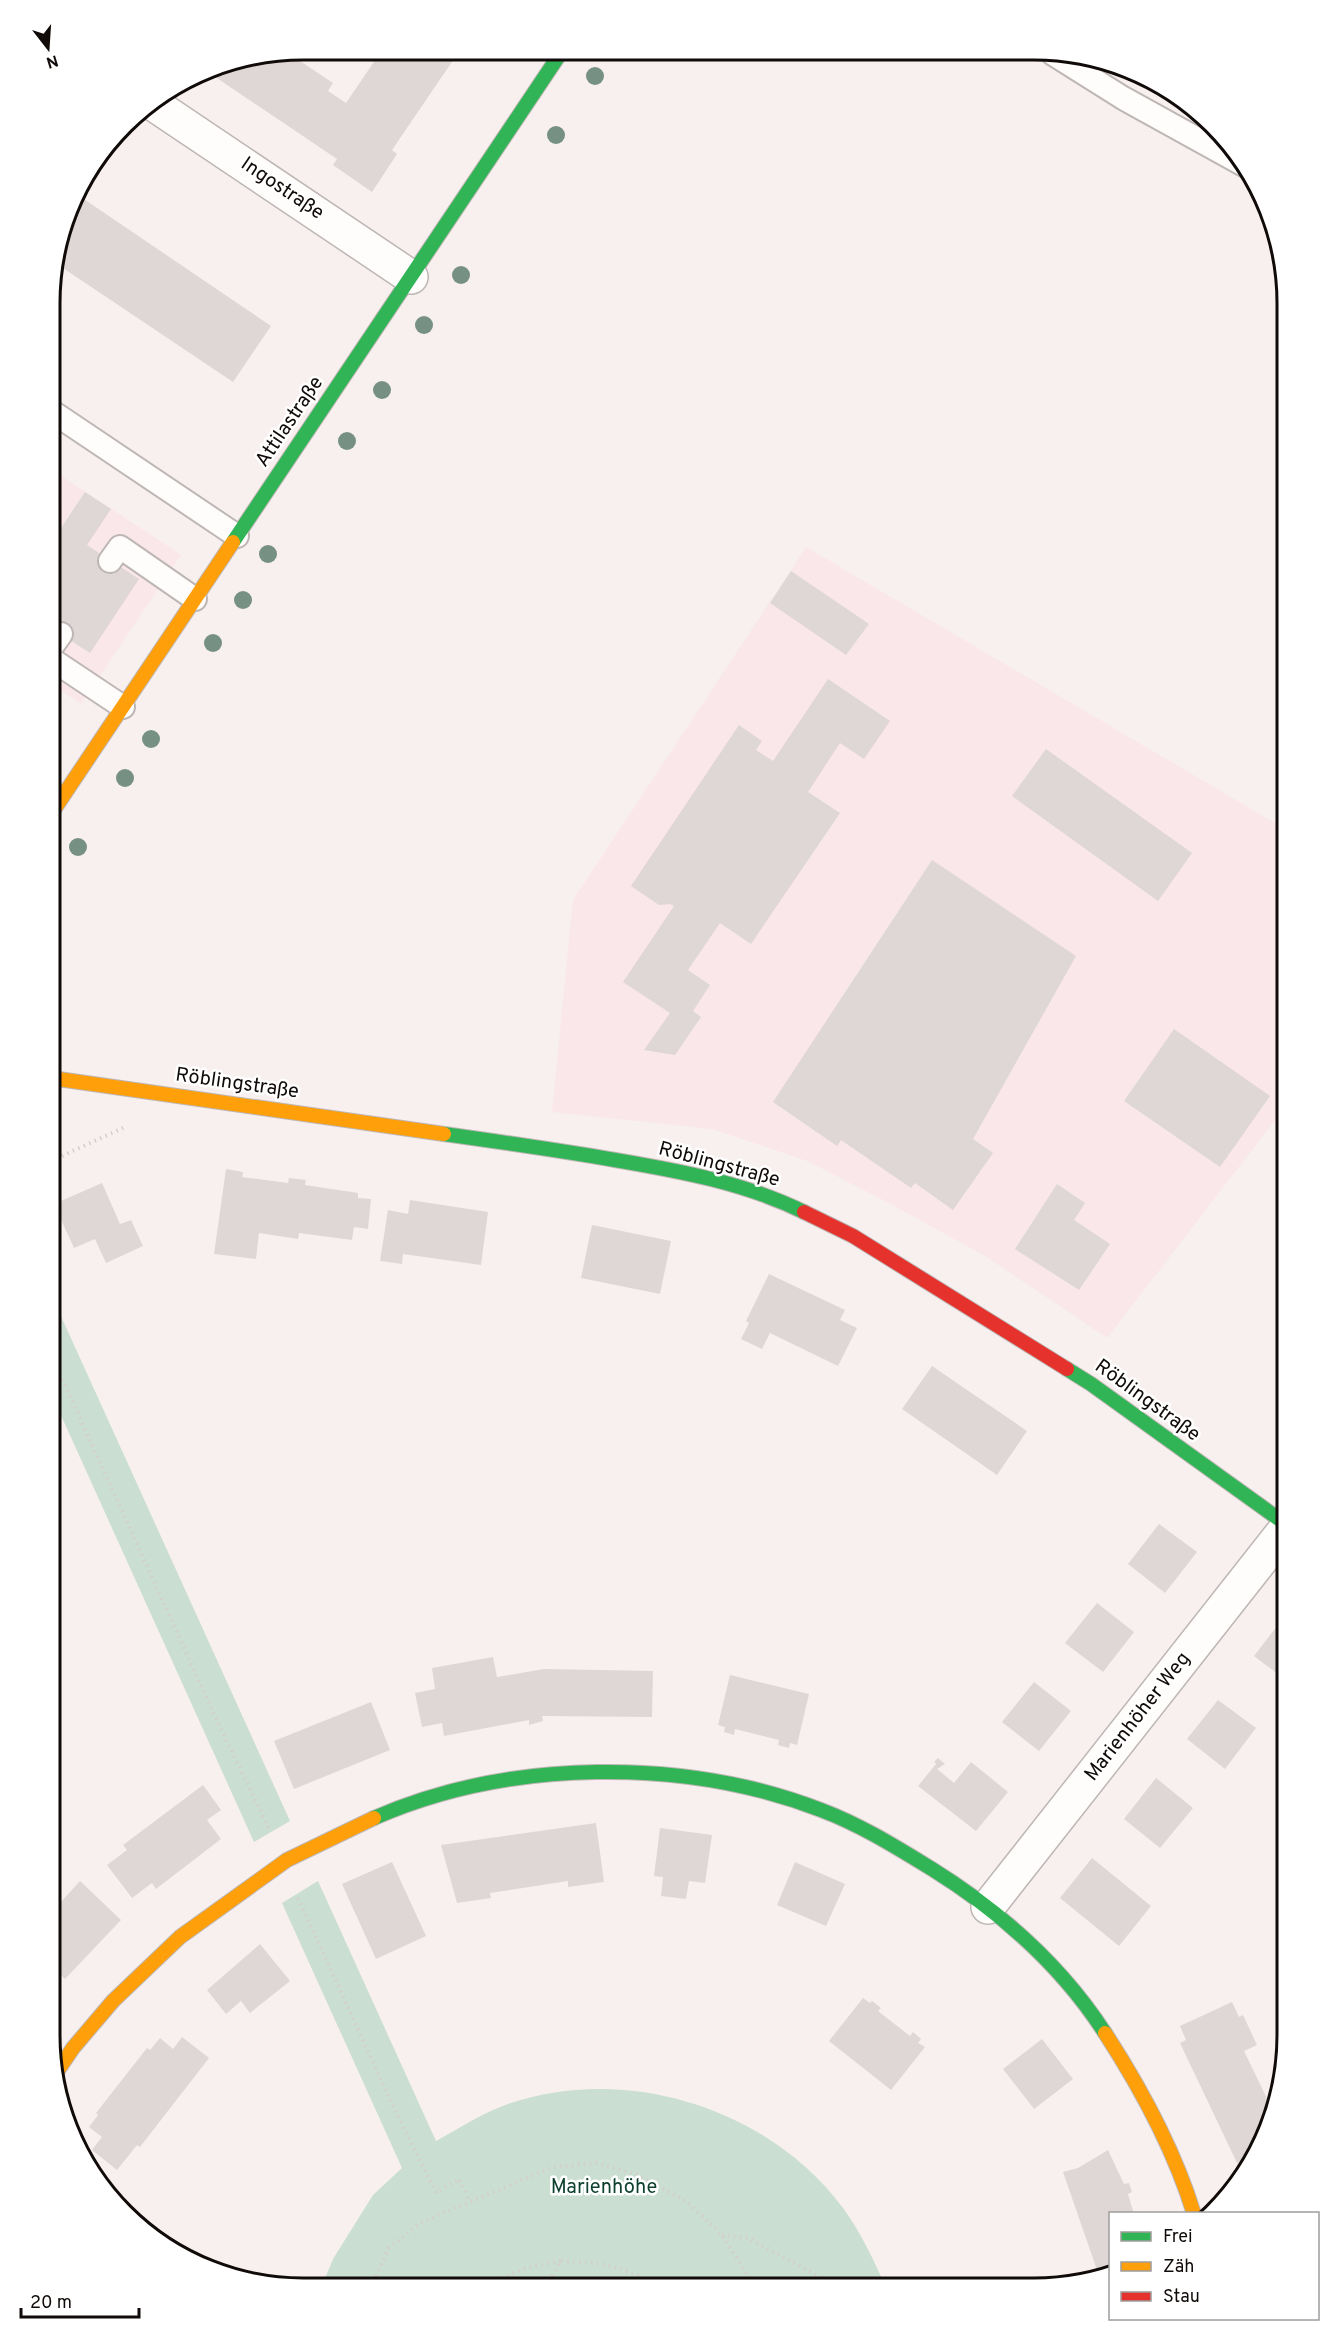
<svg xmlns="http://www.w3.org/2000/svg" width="1337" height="2338" viewBox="0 0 1337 2338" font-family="Overpass,sans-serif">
	<rect width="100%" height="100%" fill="#f8f0ee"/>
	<path fill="#fae7ea" d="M51,469L181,555L81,704L51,684Z
		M806,547L1287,830V1114L1282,1111L1107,1338L985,1256L887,1202L807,1161L712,1129L552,1112L573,900Z"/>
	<path fill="#caded1" d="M1108,63L1146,76L1201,113L1190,107Z
		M50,1292L290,1821L254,1842L50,1391Z
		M318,1881L436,2141C460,2128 482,2113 508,2104C626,2063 769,2108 843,2208C861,2233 874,2260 886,2288L322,2286L333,2259L373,2195L402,2168L282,1903Z"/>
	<path fill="#ded7d5" d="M382,50H460L392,150L397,154L372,192L333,165L337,159L205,70L288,53L333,83L328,91L346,103Z
		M75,193L271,326L233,382L54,262Z
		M85,492L111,509L87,545L139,579L90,653L51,628V543Z
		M791,571L869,624L846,655L770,603Z
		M828,679L890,721L864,759L840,743L808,792L840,813L751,944L720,923L688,970L710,985L693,1011L701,1017L675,1055L644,1050L670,1013L623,982L674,906L670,904L659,905L631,886L739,725L762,741L756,750L773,761Z
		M1046,749L1192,853L1158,901L1012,796Z
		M932,860L1076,956L973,1139L993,1153L953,1210L915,1183L911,1188L841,1140L837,1146L773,1102Z
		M1174,1029L1270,1096L1220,1167L1124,1101Z
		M226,1169L243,1172L242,1177L288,1183L289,1178L306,1180L305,1185L358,1193V1198L371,1199L368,1229L354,1227L352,1240L299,1233L298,1239L259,1233L256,1259L214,1254Z
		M102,1183L120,1224L131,1220L143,1246L106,1263L95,1239L74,1248L54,1204Z
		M1057,1184L1085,1203L1074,1220L1110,1244L1079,1290L1015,1249Z
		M410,1200L488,1212L481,1265L403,1254L402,1264L380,1261L388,1210L408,1214Z
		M592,1225L671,1241L660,1294L581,1278Z
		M769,1274L845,1310L840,1320L857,1328L838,1366L770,1333L762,1349L741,1339L749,1323L746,1321Z
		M932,1366L1027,1431L997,1475L902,1409Z
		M1159,1524L1197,1552L1165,1593L1128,1564Z
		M1097,1603L1134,1632L1103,1672L1065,1643Z
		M1287,1613V1681L1254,1656Z
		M493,1657L497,1677L544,1669L653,1671L652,1717L542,1716L543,1721L529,1725V1720L444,1736L442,1723L422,1727L415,1693L435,1689L432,1668Z
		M730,1675L809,1694L797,1745L790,1743L789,1748L778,1745L779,1740L735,1729L734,1735L724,1732L725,1727L718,1725Z
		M1034,1682L1071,1711L1039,1751L1002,1722Z
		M1218,1700L1256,1728L1225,1769L1187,1739Z
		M371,1702L390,1750L294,1789L274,1741Z
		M938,1758L945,1764L937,1769L954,1783L971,1762L1008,1792L976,1831L918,1786L936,1764L934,1762Z
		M1156,1778L1193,1808L1160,1848L1124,1819Z
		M203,1785L221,1810L207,1820L221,1839L156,1889L152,1883L132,1898L107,1865L127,1850L123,1845Z
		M596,1823L604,1882L568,1887V1881L490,1893L491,1898L457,1903L441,1845Z
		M660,1828L712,1835L705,1883L689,1881L686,1899L661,1896L663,1877L654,1876Z
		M1092,1858L1151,1906L1119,1946L1060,1898Z
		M392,1862L426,1936L376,1959L342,1884Z
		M795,1862L845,1884L826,1926L777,1905Z
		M80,1881L121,1920L65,1979L50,1965V1914Z
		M260,1944L290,1981L250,2013L241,2001L226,2014L207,1990Z
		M863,1998L870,2003L872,2001L881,2008L878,2011L910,2036L913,2032L921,2039L918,2043L925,2047L891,2090L829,2041Z
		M1232,2002L1239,2017L1243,2015L1257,2045L1244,2051L1273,2111L1268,2131L1255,2155L1237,2163L1180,2043L1186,2040L1180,2026Z
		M182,2037L209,2058L140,2147L137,2145L117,2170L92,2150L102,2137L89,2127L98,2115L96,2113L147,2048L150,2050L160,2038L173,2049Z
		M1042,2039L1073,2079L1034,2109L1003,2069Z
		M1108,2150L1124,2184L1129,2183L1132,2192L1128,2194L1134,2214H1110V2276L1080,2281L1079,2276L1097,2270L1063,2172L1078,2168Z"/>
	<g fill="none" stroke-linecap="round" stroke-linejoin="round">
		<defs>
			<path id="lane" d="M1053,54L1123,98L1246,166
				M51,411L237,536
				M110,561L120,547L195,599
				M51,648L61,634
				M51,659L123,707"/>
			<path id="street" d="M152,103L411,277
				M988,1907L1287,1527"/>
			<path id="fast" d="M233,542L562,51
				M444,1134C501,1142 558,1150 615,1160C680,1171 745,1183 804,1212
				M1067,1369L1091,1384L1287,1525
				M374,1818C508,1759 684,1757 821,1810C861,1825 896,1847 932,1869C1001,1912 1061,1965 1105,2033"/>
			<path id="slow" d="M51,814L233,542
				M51,1078L444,1134
				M1105,2033C1142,2090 1174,2149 1194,2214
				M56,2073L73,2048L113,2001L180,1937L287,1860L374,1818"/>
			<path id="jam" d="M804,1212L853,1236L1067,1369"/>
		</defs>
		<use href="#lane" stroke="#bdb6b4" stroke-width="26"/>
		<use href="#street" stroke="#bdb6b4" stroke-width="36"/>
		<use href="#fast" stroke="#bdb6b4" stroke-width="16"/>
		<use href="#slow" stroke="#bdb6b4" stroke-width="16"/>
		<use href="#jam" stroke="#bdb6b4" stroke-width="16"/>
		<path stroke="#d3cfce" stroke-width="4" stroke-dasharray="1.5 4.5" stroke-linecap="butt" d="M51,1161L125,1127
			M50,1352L218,1723L269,1828
			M298,1898L393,2106L436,2193L459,2179L470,2202
			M722,2235L748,2238L841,2288
			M561,2261C597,2262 626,2265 656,2287
			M371,2287L389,2248L420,2223L553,2167L597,2163L638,2175L686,2201L722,2235L756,2288
			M486,2287C509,2272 534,2265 561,2261L545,2287"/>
		<use href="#lane" stroke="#fefdfc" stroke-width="22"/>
		<use href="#street" stroke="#fefdfc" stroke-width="33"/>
		<use href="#fast" stroke="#30b455" stroke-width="14"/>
		<use href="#slow" stroke="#ff9f0a" stroke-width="14"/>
		<use href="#jam" stroke="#e5322d" stroke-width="14"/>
	</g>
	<g fill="#779084">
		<circle cx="595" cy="76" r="9"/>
		<circle cx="556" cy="135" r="9"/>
		<circle cx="461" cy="275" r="9"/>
		<circle cx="424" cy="325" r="9"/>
		<circle cx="382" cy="390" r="9"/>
		<circle cx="347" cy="441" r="9"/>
		<circle cx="268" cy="554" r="9"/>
		<circle cx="243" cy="600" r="9"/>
		<circle cx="213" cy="643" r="9"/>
		<circle cx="151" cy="739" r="9"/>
		<circle cx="125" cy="778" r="9"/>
		<circle cx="78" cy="847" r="9"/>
	</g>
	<g text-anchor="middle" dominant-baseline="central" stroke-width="5" stroke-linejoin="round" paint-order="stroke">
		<g font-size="20" fill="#100a08" stroke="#fff">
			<text transform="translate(282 189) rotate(34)">Ingostraße</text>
			<text transform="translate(290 422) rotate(-56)">Attilastraße</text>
			<text transform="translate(237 1084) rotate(8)">Röblingstraße</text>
			<text transform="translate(719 1165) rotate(15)">Röblingstraße</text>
			<text transform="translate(1147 1401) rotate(36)">Röblingstraße</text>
			<text transform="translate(1138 1717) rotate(-52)">Marienhöher Weg</text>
		</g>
		<g font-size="20" fill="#0e412e" stroke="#fff">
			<text x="604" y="2188">Marienhöhe</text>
		</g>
	</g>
	<path d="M0 0H1337V2338H0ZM303 60H1034A243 243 0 0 1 1277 303V2035A243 243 0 0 1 1034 2278H303A243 243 0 0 1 60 2035V303A243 243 0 0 1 303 60Z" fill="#fff" fill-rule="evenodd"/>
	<path fill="none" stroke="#100a08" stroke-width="3" d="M303 60H1034A243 243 0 0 1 1277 303V2035A243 243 0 0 1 1034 2278H303A243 243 0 0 1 60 2035V303A243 243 0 0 1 303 60Z"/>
	<rect x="1109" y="2212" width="210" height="108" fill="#ffffff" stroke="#9f9d9c" stroke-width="1.5"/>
	<rect x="1121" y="2232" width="30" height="9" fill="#30b455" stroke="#9f9d9c" stroke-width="1.5"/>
	<text x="1163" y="2242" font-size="18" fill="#100a08">Frei</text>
	<rect x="1121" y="2262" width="30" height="9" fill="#ff9f0a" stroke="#9f9d9c" stroke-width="1.5"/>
	<text x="1163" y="2272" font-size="18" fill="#100a08">Zäh</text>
	<rect x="1121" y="2292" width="30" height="9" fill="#e5322d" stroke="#9f9d9c" stroke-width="1.5"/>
	<text x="1163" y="2302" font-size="18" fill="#100a08">Stau</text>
	<g transform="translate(48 48) rotate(163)" stroke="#ffffff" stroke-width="4.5" paint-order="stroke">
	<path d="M0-4.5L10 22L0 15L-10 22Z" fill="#100a08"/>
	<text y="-9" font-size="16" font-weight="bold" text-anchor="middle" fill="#100a08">N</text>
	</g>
	<path d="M21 2308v9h118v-9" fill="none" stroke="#100a08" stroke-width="3"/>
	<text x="30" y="2308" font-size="18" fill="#100a08" stroke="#ffffff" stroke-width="4.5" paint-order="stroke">20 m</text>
</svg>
